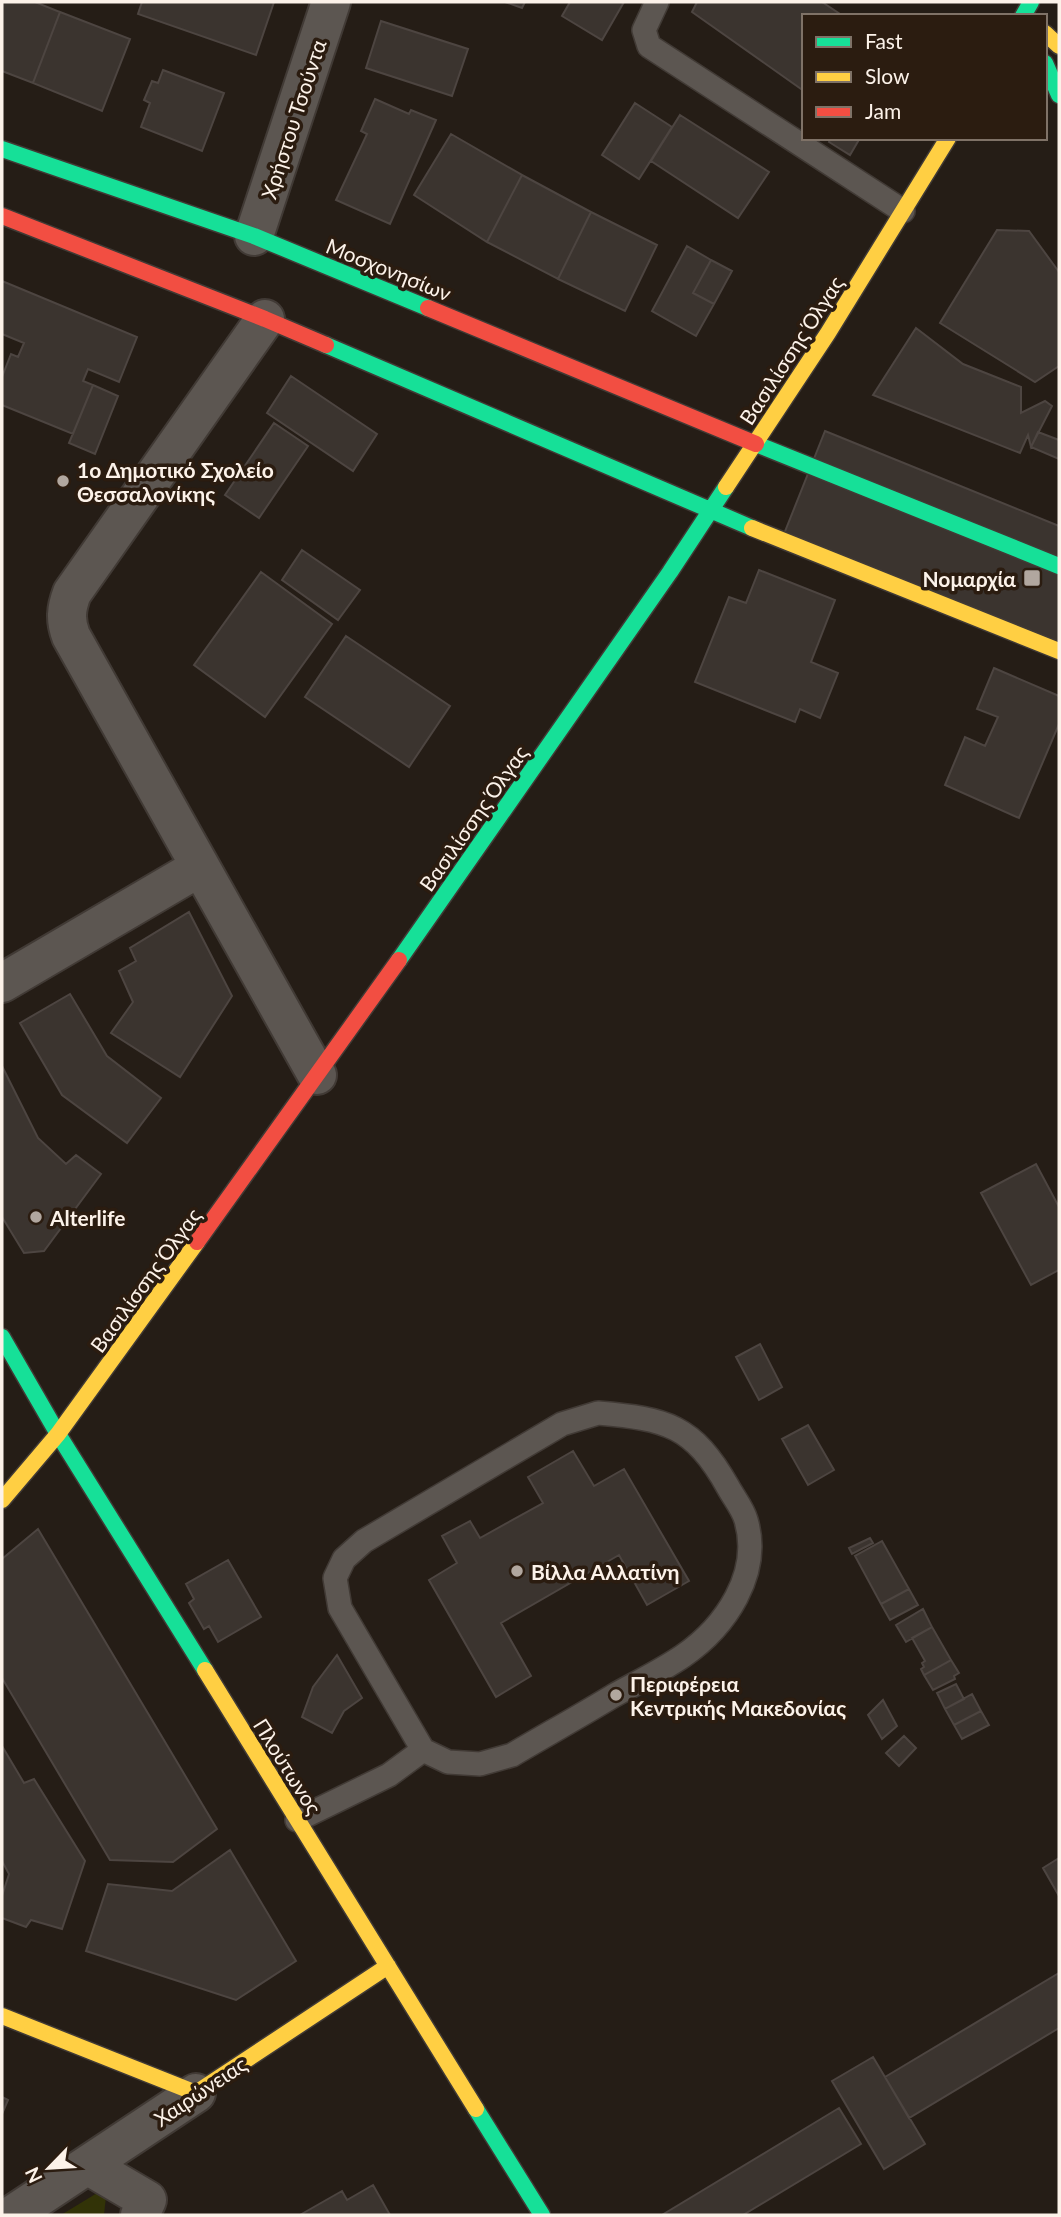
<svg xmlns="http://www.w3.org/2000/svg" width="1061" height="2217" viewBox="0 0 1061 2217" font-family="Lato,sans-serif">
	<rect width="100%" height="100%" fill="#251d16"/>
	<path fill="#323307" d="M107,2187L104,2215H61Z"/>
	<path fill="#3b342f" stroke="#4d4541" stroke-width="2" d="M2,2H35L60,12L33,83L2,71Z
		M142,2H274L256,55L138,14Z
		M505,2H525L522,8Z
		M570,2H624L602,40L562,16Z
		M697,2H822L843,16H804V91L692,12Z
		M60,12L130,39L102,111L33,83Z
		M381,21L468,49L452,96L366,68Z
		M163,70L224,93L202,151L141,127L150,103L144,100L152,81L158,83Z
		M375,99L409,114L411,110L436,120L390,224L336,200L367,134L361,131Z
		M635,103L672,127L639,179L602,155Z
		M680,115L769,172L738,218L651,161Z
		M451,134L522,175L487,242L414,195Z
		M831,138H860L850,155L829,142Z
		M522,175L591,212L558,279L487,242Z
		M591,212L657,245L625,311L558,279Z
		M997,230L1029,231L1059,272V366L1035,382L940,323Z
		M687,246L711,260L693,293L714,304L696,336L652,311Z
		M711,260L732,271L714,304L693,293Z
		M2,281L137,337L119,382L88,369L83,381L93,385L73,434L2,405V377L11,354L18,357L24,343L2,334Z
		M916,328L963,364L1021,387V413L1045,401L1052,406L1031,447L1028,435L1020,453L873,395Z
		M291,376L377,434L353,471L267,413Z
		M93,385L118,396L95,454L69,443Z
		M274,423L308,446L259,518L225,495Z
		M825,431L1059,526V652L782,539Z
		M1038,432L1059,440V459L1031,447Z
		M302,550L360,590L338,620L282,580Z
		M759,570L835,600L811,662L838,673L820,718L800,709L795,722L695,682L729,597L746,603Z
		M261,572L332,624L265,717L194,665Z
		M346,636L450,706L409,767L305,697Z
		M994,668L1059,696V724L1019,818L945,785L965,737L985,746L998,717L977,709Z
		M189,912L232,996L180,1077L111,1033L133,1002L119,971L136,961L130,948Z
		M70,994L107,1056L161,1098L127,1143L62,1095L20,1023Z
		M2,1066L38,1138L66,1164L76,1155L101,1174L44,1251L24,1253L2,1217Z
		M1036,1164L1059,1207V1270L1031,1285L981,1193Z
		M760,1344L782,1387L759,1400L736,1357Z
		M808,1425L834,1470L808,1485L782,1439Z
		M573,1451L594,1486L624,1469L689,1581L647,1605L619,1555L501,1623L531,1676L496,1697L429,1580L457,1563L442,1536L470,1521L480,1538L543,1503L528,1477Z
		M38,1529L217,1829L173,1862L110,1860L2,1678V1559Z
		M870,1538L873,1543L852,1554L849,1548Z
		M882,1541L909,1589L881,1604L855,1556Z
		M228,1560L261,1617L218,1642L209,1626L204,1629L189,1603L194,1599L186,1584Z
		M909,1589L918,1605L890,1620L881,1604Z
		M923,1609L932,1627L906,1642L896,1625Z
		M932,1627L951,1660L924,1675L921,1669L924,1667L922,1663L925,1661L912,1638Z
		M337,1655L362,1698L344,1711L332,1733L302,1717L313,1687Z
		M951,1660L959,1673L954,1676L955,1679L933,1690L924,1675Z
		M956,1684L964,1699L945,1709L937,1693Z
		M972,1694L981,1711L954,1725L945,1709Z
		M883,1700L897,1726L882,1739L868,1715Z
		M981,1711L989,1725L962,1739L954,1725Z
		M904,1736L916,1748L899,1766L886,1753Z
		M2,1746L24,1783L34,1779L85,1861L62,1929L31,1920L26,1927L2,1918V1896L9,1874L2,1861Z
		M230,1850L296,1961L236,2000L86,1951L108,1884L172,1891Z
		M1059,1858V1896L1043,1868Z
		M1059,1973V2028L909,2118L885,2077Z
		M873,2057L925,2144L884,2169L832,2081Z
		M2,2097L8,2100L2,2114Z
		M839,2108L861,2144L743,2215H662Z
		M373,2185L390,2215H300L342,2191L347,2200Z"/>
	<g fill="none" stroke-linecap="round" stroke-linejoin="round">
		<defs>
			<path id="lane" d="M657,2L644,30L649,46L903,211
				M598,1413C667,1419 693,1425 728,1487C734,1498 743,1509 746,1520C762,1574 725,1627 683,1656C661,1671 636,1683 613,1696C580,1716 546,1735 512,1755L480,1764L448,1762L423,1750L340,1608L335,1578L344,1559L364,1541L562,1424Z
				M297,1820L389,1775L423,1750"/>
			<path id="street" d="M254,236L331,2
				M265,319L72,593C66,609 65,620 71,636L317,1075
				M2,983L200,867
				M89,2166L147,2200L140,2215
				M12,2215L196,2093"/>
			<path id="fast" d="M1023,16L1031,2
				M1045,63L1059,95
				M2,149L254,236L428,308
				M326,345L752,528
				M756,444L1059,566
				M399,960L670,572L726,487
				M2,1337L58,1434L205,1670
				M476,2109L542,2215"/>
			<path id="slow" d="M1045,33L1059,46
				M726,487L828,333L948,138
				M752,528L1059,651
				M2,1500L58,1434L197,1242
				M205,1670L476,2109
				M2,2016L196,2093L388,1966"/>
			<path id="jam" d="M2,216L265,319L326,345
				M428,308L756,444
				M197,1242L399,960"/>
		</defs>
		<use href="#lane" stroke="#413a35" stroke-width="26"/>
		<use href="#street" stroke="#413a35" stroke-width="42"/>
		<use href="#fast" stroke="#413a35" stroke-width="19"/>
		<use href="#slow" stroke="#413a35" stroke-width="19"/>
		<use href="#jam" stroke="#413a35" stroke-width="19"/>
		<use href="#lane" stroke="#5c5651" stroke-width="23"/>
		<use href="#street" stroke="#5c5651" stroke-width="38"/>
		<use href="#fast" stroke="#16e098" stroke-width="16"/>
		<use href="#slow" stroke="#ffcf43" stroke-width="16"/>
		<use href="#jam" stroke="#f24e42" stroke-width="16"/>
	</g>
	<g fill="#b1a79f" stroke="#2b1c10" stroke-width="2.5">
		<circle cx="63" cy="481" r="7"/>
		<rect x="1023" y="569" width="18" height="18" rx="3.5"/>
		<circle cx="36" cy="1217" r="7"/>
		<circle cx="517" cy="1571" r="7"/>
		<circle cx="616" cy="1695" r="7"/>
	</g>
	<g text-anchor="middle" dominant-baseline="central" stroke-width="7" stroke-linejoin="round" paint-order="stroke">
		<g font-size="21" fill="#fcf2e9" stroke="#2b1c10">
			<text transform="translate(293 119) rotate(-72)">Χρήστου Τσούντα</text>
			<text transform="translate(389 269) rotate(22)">Μοσχονησίων</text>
			<text transform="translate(791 350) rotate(-57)">Βασιλίσσης Όλγας</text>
			<text transform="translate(473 818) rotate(-55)">Βασιλίσσης Όλγας</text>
			<text transform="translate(145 1280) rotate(-54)">Βασιλίσσης Όλγας</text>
			<text transform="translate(288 1766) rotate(58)">Πλούτωνος</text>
			<text transform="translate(200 2091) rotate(-34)">Χαιρώνειας</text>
		</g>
		<g font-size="21" font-weight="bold" fill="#fcf2e9" stroke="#2b1c10" text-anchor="start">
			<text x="77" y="469">1ο Δημοτικό Σχολείο<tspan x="77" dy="24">Θεσσαλονίκης</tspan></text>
			<text x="1016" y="578" text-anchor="end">Νομαρχία</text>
			<text x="50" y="1217">Alterlife</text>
			<text x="531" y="1571">Βίλλα Αλλατίνη</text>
			<text x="630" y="1683">Περιφέρεια<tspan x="630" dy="24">Κεντρικής Μακεδονίας</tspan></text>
		</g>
	</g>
	<rect width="1061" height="2217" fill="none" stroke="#fcf2e9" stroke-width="7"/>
	<rect x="802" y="14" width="245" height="126" fill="#2b1c10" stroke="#7f7267" stroke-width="2"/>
	<rect x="816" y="37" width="35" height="10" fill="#16e098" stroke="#7f7267" stroke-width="2"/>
	<text x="865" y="49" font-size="21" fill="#fcf2e9">Fast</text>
	<rect x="816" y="72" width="35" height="10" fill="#ffcf43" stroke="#7f7267" stroke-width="2"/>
	<text x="865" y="84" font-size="21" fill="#fcf2e9">Slow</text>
	<rect x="816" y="107" width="35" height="10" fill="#f24e42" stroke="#7f7267" stroke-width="2"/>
	<text x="865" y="119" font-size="21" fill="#fcf2e9">Jam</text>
	<g transform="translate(49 2168) rotate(245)" stroke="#2b1c10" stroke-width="5" paint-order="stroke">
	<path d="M0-5L12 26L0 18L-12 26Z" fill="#fcf2e9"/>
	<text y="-10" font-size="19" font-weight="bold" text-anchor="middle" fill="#fcf2e9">N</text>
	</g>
</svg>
